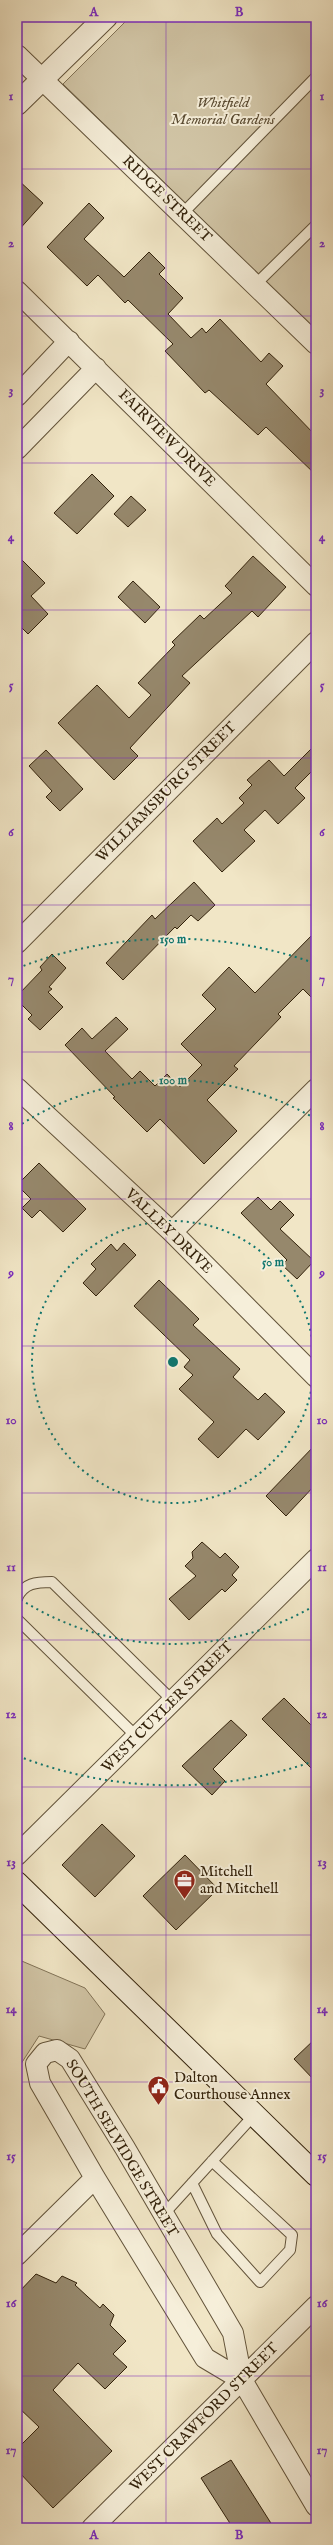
<svg xmlns="http://www.w3.org/2000/svg" width="333" height="2545" viewBox="0 0 333 2545" font-family="'IM FELL English',serif">
	<rect width="100%" height="100%" fill="#f1e6c6"/>
	<filter id="stains"><feTurbulence type="fractalNoise" baseFrequency=".005" numOctaves="4"/><feColorMatrix values="0 0 0 0 .2 0 0 0 0 .09 0 0 0 0 .02 0 0 0 .5 -.17"/></filter>
	<radialGradient id="worn" r=".72"><stop offset=".6" stop-color="#630" stop-opacity="0"/><stop offset="1" stop-color="#630" stop-opacity=".3"/></radialGradient>
	<path fill="#d1c5a6" stroke="#827458" d="M130,17H316V330L63,84Z
		M17,1959L85,1988L105,2014L85,2049L39,2036L17,2070Z"/>
	<path fill="#96886c" stroke="#33220b" d="M17,179L43,203L17,232Z
		M89,203L104,218L84,239L124,277L149,252L165,268L159,274L183,298L168,314L191,338L202,328L206,333L220,319L261,362L269,353L283,366L266,384L316,436V475L266,427L258,435L209,390L205,393L165,351L173,344L128,300L125,303L98,275L87,286L47,247Z
		M92,474L114,496L77,534L54,513Z
		M131,496L146,510L128,527L114,514Z
		M17,555L45,583L31,596L48,614L28,634L17,623Z
		M253,556L286,587L258,617L252,611L182,676L190,683L130,748L138,756L114,780L58,723L97,685L129,718L151,695L138,683L175,645L172,642L200,615L204,619L232,593L225,586Z
		M133,581L160,607L145,623L118,597Z
		M316,744V767L295,788L305,798L278,824L265,810L244,830L255,841L222,872L193,841L217,818L222,824L244,803L239,798L252,785L247,780L269,760L284,776Z
		M46,750L83,789L60,811L46,797L52,791L29,766Z
		M194,882L215,905L198,921L191,915L177,929L175,927L123,980L106,963L152,915L155,919Z
		M316,931V1002L303,989L278,1014L281,1017L234,1066L238,1069L207,1100L237,1131L204,1164L160,1119L147,1132L113,1098L115,1097L65,1045L82,1028L92,1039L116,1017L128,1029L105,1051L132,1079L140,1071L155,1086L167,1074L180,1087L202,1065L181,1044L216,1009L202,995L229,967L255,993Z
		M52,954L66,968L49,987L52,989L48,992L63,1007L40,1030L28,1019L32,1015L17,1000V996L42,970L40,967Z
		M39,1163L86,1209L63,1232L40,1210L32,1218L22,1208L31,1199L17,1185Z
		M258,1197L271,1210L280,1201L294,1215L280,1229L314,1261L297,1279L282,1265L287,1260L241,1213Z
		M124,1243L136,1255L96,1296L83,1283L96,1269L91,1264L111,1244L117,1251Z
		M159,1280L199,1319L193,1325L240,1369L233,1377L258,1400L265,1393L285,1412L258,1440L246,1429L218,1458L198,1439L214,1422L179,1389L193,1375L184,1367L190,1360L134,1306Z
		M316,1444V1484L286,1516L266,1496Z
		M202,1542L220,1558L225,1553L239,1567L232,1575L237,1580L225,1592L222,1589L189,1620L169,1599L196,1576L185,1566L193,1558L192,1552Z
		M284,1698L316,1730V1773L262,1719Z
		M231,1720L247,1735L213,1769L225,1781L212,1795L182,1766Z
		M102,1824L135,1856L95,1897L62,1865Z
		M185,1855L218,1889L176,1930L143,1896Z
		M316,2038V2082L294,2059Z
		M36,2274L56,2283L62,2276L77,2283L75,2285L100,2308L103,2304L114,2315L110,2325L126,2341L113,2354L127,2367L105,2389L78,2363L53,2390L112,2451L53,2508L17,2470V2449L39,2427L17,2406V2294Z
		M231,2460L274,2528H233L201,2478Z"/>
	<g fill="none" stroke-linecap="round" stroke-linejoin="round">
		<defs>
			<path id="service" d="M183,213L316,77
				M255,285L316,225
				M17,1598C24,1583 36,1582 52,1582L173,1701
				M17,1619L137,1737
				M192,2183L217,2234L260,2282L290,2250L292,2235L212,2161
				M163,2215L254,2115"/>
			<path id="minor" d="M17,55L316,344
				M17,291L316,586
				M17,396L69,341
				M17,449L96,368
				M17,943L316,642
				M17,1088L172,1232L316,1377
				M172,1232L316,1089
				M17,1855L316,1559
				M17,2255L95,2178
				M242,2380L205,2358L95,2178L40,2083L36,2064L45,2053L57,2050L70,2059L125,2148L233,2333L242,2380L316,2506
				M92,2528L316,2306"/>
			<path id="tertiary" d="M17,104L106,17"/>
			<path id="secondary" d="M17,1883L316,2175"/>
		</defs>
		<use href="#service" stroke="#62533a" stroke-width="12"/>
		<use href="#minor" stroke="#62533a" stroke-width="22"/>
		<use href="#tertiary" stroke="#62533a" stroke-width="24"/>
		<use href="#secondary" stroke="#33220b" stroke-width="24"/>
		<use href="#service" stroke="#f6efda" stroke-width="10"/>
		<use href="#minor" stroke="#f6efda" stroke-width="20"/>
		<use href="#tertiary" stroke="#f6efda" stroke-width="22"/>
		<use href="#secondary" stroke="#f6efda" stroke-width="22"/>
	</g>
	<path fill="none" stroke="#7b2cbf" stroke-width="1" stroke-opacity="0.55" d="M166,17V2528M17,169H316M17,316H316M17,463H316M17,610H316M17,758H316M17,905H316M17,1052H316M17,1199H316M17,1346H316M17,1493H316M17,1640H316M17,1787H316M17,1935H316M17,2082H316M17,2229H316M17,2376H316"/>
	<g fill="none" stroke="#0f766e" stroke-width="2" stroke-dasharray="2 4">
		<circle cx="173" cy="1362" r="141"/>
		<path d="M314 1606A282 282 0 0 1 17 1597M17 1127A282 282 0 0 1 314 1118"/>
		<path d="M314 1761A423 423 0 0 1 18 1756M18 968A423 423 0 0 1 314 963"/>
	</g>
	<defs>
		<symbol id="office-pin" viewBox="-11 -11 22 30"><path d="M0 17L-7.5 6A9.5 9.5 0 1 1 7.5 6Z" fill="#8f2418" stroke="#f6efda"/><path d="M-6-3h4V-5.5h4V-3h4V5H-6ZM-1-4.5V-3h2v-1.5ZM-6 0V1H6V0Z" fill="#fff"/></symbol>
		<symbol id="civic-pin" viewBox="-11 -11 22 30"><path d="M0 17L-7.5 6A9.5 9.5 0 1 1 7.5 6Z" fill="#8f2418" stroke="#f6efda"/><path d="M-.6-6.5H3V-4.5H.6V-3L4-1V1h2V6H-6V1h2V-1L-.6-3ZM-1.2 2.5V6h2.4V2.5Z" fill="#fff"/></symbol>
	</defs>
	<g fill-rule="evenodd">
		<use href="#office-pin" x="172" y="1868" width="25" height="34"/>
		<use href="#civic-pin" x="146" y="2074" width="25" height="34"/>
	</g>
	<g text-anchor="middle" dominant-baseline="central" stroke-width="4" stroke-linejoin="round" paint-order="stroke">
		<g font-size="15" font-style="italic" fill="#5a4b32" stroke="#f6efda">
			<text x="223" y="102">Whitfield<tspan x="223" dy="17">Memorial Gardens</tspan></text>
		</g>
		<g font-size="15" fill="#33220b" stroke="#f6efda">
			<text transform="translate(167 199) rotate(44)">RIDGE STREET</text>
			<text transform="translate(167 438) rotate(45)">FAIRVIEW DRIVE</text>
			<text transform="translate(166 792) rotate(-45)">WILLIAMSBURG STREET</text>
			<text transform="translate(169 1231) rotate(44)">VALLEY DRIVE</text>
			<text transform="translate(167 1707) rotate(-45)">WEST CUYLER STREET</text>
			<text transform="translate(122 2148) rotate(59)">SOUTH SELVIDGE STREET</text>
			<text transform="translate(204 2417) rotate(-45)">WEST CRAWFORD STREET</text>
		</g>
		<g font-size="15" fill="#33220b" stroke="#f6efda" text-anchor="start">
			<text x="200" y="1871">Mitchell<tspan x="200" dy="17">and Mitchell</tspan></text>
			<text x="174" y="2077">Dalton<tspan x="174" dy="17">Courthouse Annex</tspan></text>
		</g>
	</g>
	<circle cx="173" cy="1362" r="6" fill="#0f766e" stroke="#f6efda" stroke-width="2"/>
	<g font-size="12" text-anchor="middle" font-weight="bold" fill="#0f766e" stroke="#f6efda" stroke-width="4" stroke-linejoin="round" paint-order="stroke">
		<text x="173" y="943">150 m</text>
		<text x="173" y="1084">100 m</text>
		<text x="273" y="1266">50 m</text>
	</g>
	<rect width="333" height="2545" fill="none" stroke="#f1e6c6" stroke-width="44"/>
	<rect x="22" y="22" width="289" height="2501" fill="none" stroke="#7b2cbf" stroke-width="1.5"/>
	<g font-size="13" text-anchor="middle" font-weight="bold" fill="#7b2cbf">
		<text x="94" y="16">A</text>
		<text x="239" y="16">B</text>
		<text x="11" y="100">1</text>
		<text x="322" y="100">1</text>
		<text x="11" y="247">2</text>
		<text x="322" y="247">2</text>
		<text x="11" y="394">3</text>
		<text x="322" y="394">3</text>
		<text x="11" y="541">4</text>
		<text x="322" y="541">4</text>
		<text x="11" y="689">5</text>
		<text x="322" y="689">5</text>
		<text x="11" y="836">6</text>
		<text x="322" y="836">6</text>
		<text x="11" y="983">7</text>
		<text x="322" y="983">7</text>
		<text x="11" y="1130">8</text>
		<text x="322" y="1130">8</text>
		<text x="11" y="1277">9</text>
		<text x="322" y="1277">9</text>
		<text x="11" y="1424">10</text>
		<text x="322" y="1424">10</text>
		<text x="11" y="1571">11</text>
		<text x="322" y="1571">11</text>
		<text x="11" y="1718">12</text>
		<text x="322" y="1718">12</text>
		<text x="11" y="1866">13</text>
		<text x="322" y="1866">13</text>
		<text x="11" y="2013">14</text>
		<text x="322" y="2013">14</text>
		<text x="11" y="2160">15</text>
		<text x="322" y="2160">15</text>
		<text x="11" y="2307">16</text>
		<text x="322" y="2307">16</text>
		<text x="11" y="2454">17</text>
		<text x="322" y="2454">17</text>
		<text x="94" y="2539">A</text>
		<text x="239" y="2539">B</text>
	</g>
	<rect width="100%" height="100%" filter="url(#stains)"/>
	<rect width="100%" height="100%" fill="url(#worn)"/>
</svg>
